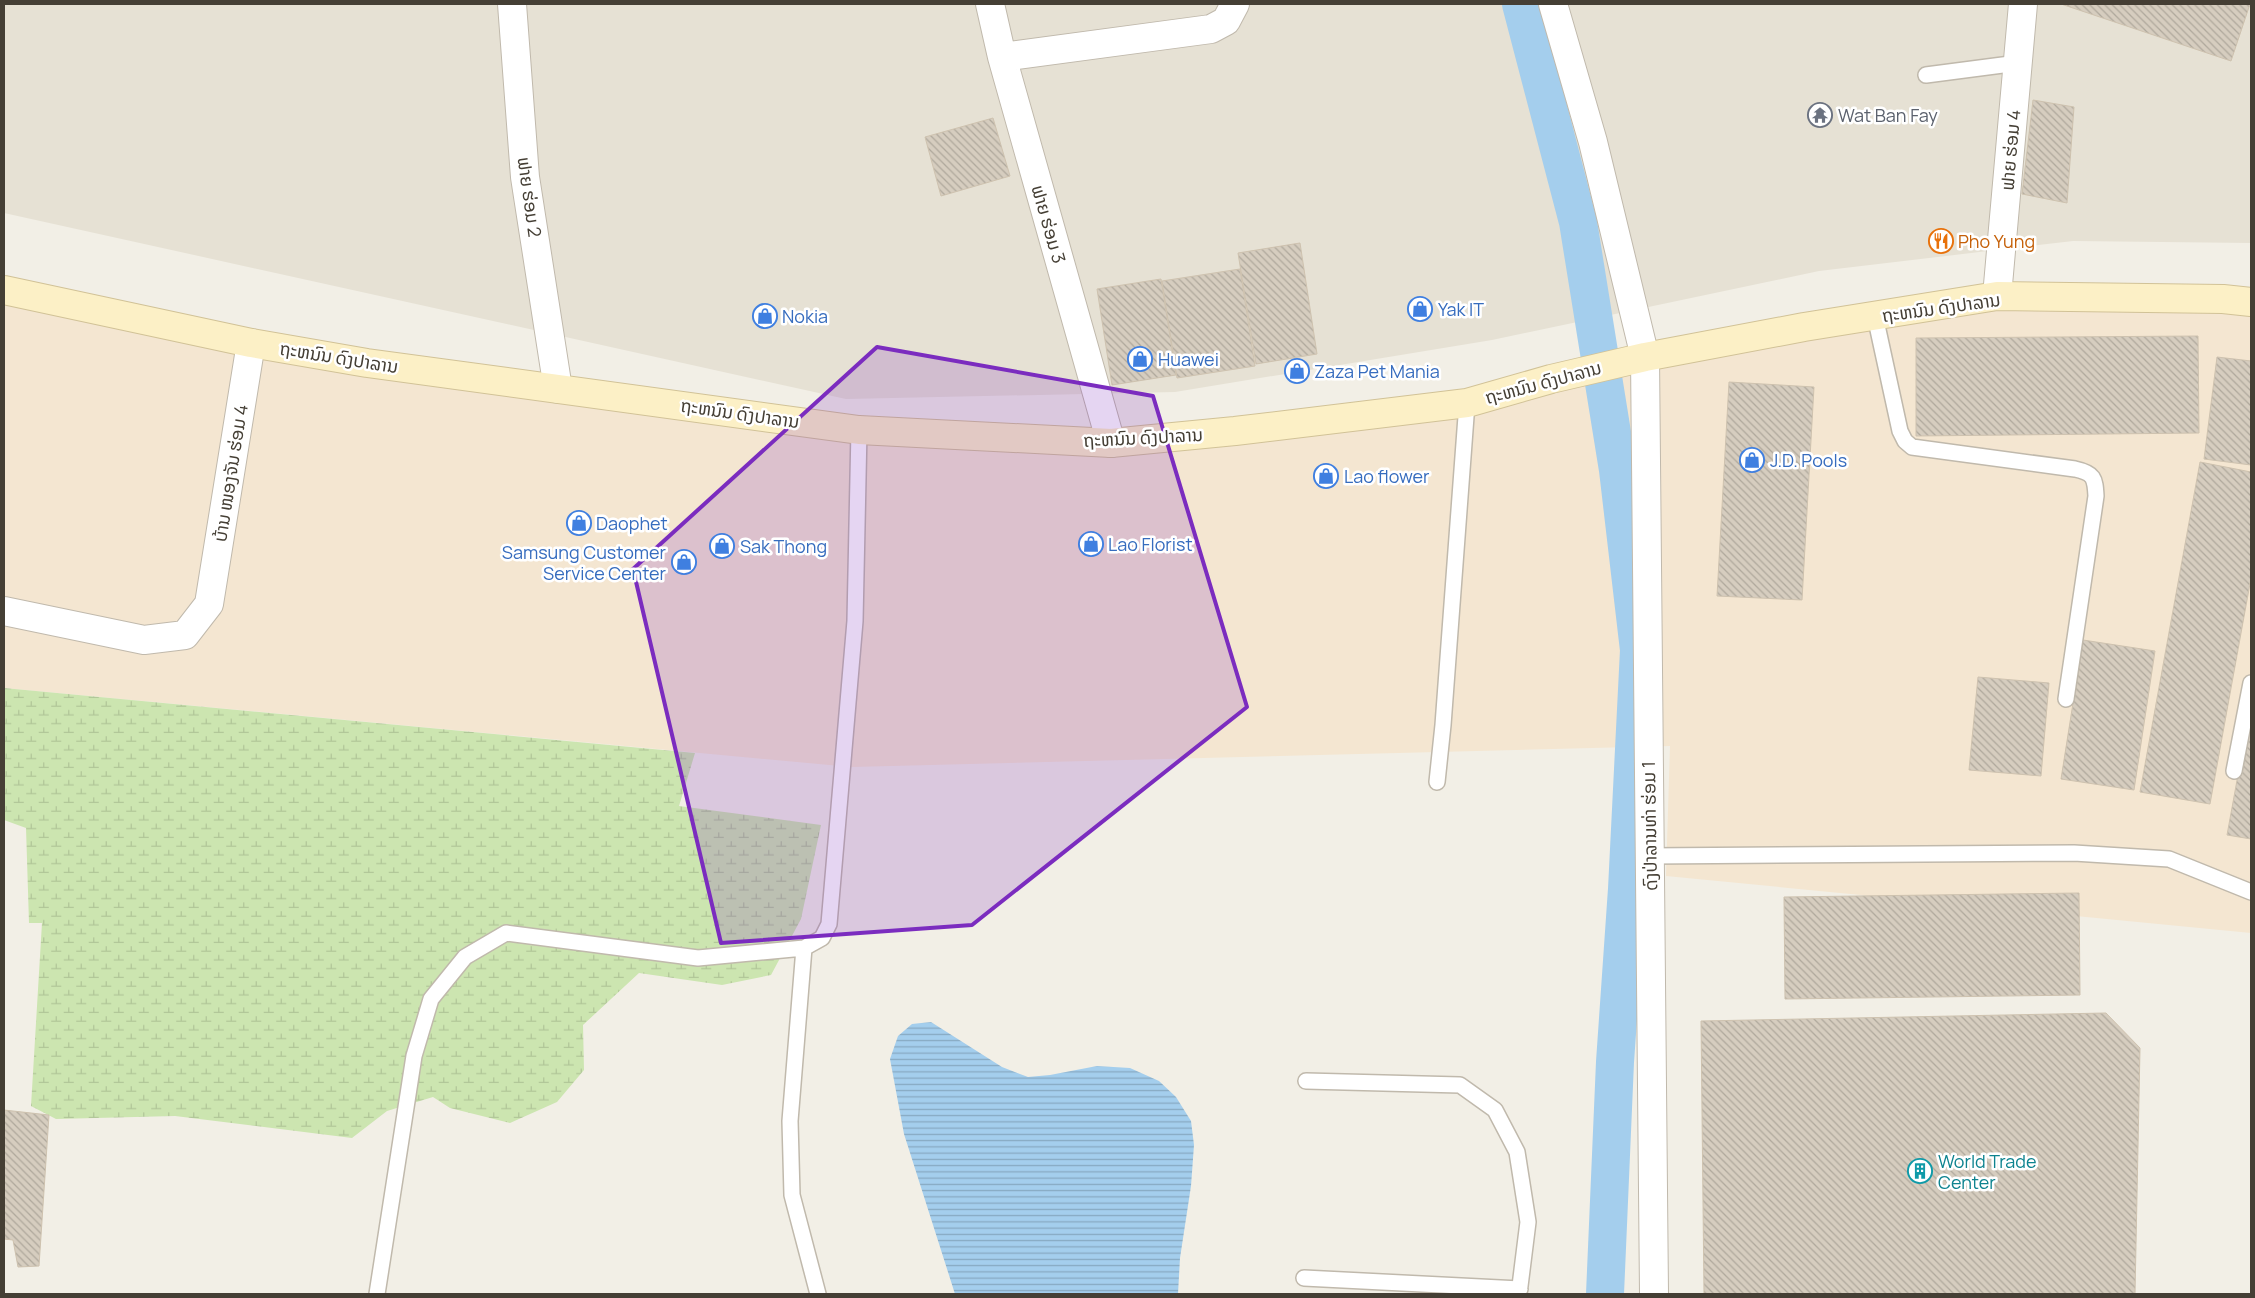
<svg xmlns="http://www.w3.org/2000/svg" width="2255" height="1298" viewBox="0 0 2255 1298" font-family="Manrope,'Noto Sans Lao',sans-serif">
	<defs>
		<pattern id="wetland-marsh" width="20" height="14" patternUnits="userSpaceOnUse" patternTransform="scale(1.25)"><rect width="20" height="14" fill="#cce5b0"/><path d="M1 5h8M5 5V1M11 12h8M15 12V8" fill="none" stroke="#b1c698"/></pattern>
		<pattern id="water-rules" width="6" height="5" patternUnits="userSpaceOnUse" patternTransform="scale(1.25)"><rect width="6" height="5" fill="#a4ceed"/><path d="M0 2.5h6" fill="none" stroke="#87a9c1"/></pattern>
		<pattern id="building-back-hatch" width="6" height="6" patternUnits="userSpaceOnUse" patternTransform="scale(1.25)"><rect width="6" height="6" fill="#d6cdbf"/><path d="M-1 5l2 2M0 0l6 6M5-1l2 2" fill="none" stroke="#afa89c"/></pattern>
	</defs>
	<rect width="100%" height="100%" fill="#f2efe6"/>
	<path fill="#e6e1d4" d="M4,4H2251V243L2073,241L1819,271L1492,340L1175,392L846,399L4,213Z"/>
	<path fill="#f4e6d1" d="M2251,291V933L1666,876L1670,746L851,767L4,688V297L834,426L1124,442L1688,362L1794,314L1902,303Z"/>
	<path fill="url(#wetland-marsh)" d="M4,688L695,753L679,806L821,825L801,919L771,975L722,985L639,973L583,1025L584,1070L557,1102L510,1123L450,1108L433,1097L387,1111L352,1138L175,1116L56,1119L31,1106L42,923H29L26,828L4,820Z"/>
	<path fill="url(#water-rules)" d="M931,1022L1002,1067L1028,1077L1050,1075L1097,1066L1130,1068L1159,1081L1176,1097L1191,1121L1194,1145L1191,1186L1180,1258L1178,1294H955L904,1134L890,1059L898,1036L912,1024Z"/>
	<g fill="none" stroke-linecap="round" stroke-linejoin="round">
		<path stroke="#a4ceed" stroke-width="38" d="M1521,4L1578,222L1618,470L1639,650L1627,889L1615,1062L1605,1294"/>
	</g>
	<path fill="url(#building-back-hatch)" stroke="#cec2af" d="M2061,4H2250L2231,61Z
		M2033,100L2074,107L2067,203L2022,194Z
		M993,118L1010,176L941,196L925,137Z
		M1300,243L1317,354L1256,364L1238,253Z
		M1240,269L1255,366L1177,378L1162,281Z
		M1161,279L1176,375L1112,385L1097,289Z
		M2198,336L2199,433L1916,436V338Z
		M2217,357L2251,361V465L2204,459Z
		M1729,382L1814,387L1802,600L1717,596Z
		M2200,462L2251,472V578L2210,804L2140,792Z
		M2083,640L2155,651L2134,790L2061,779Z
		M1978,677L2049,683L2041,776L1969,770Z
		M2251,704V839L2227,835Z
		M2079,893L2080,995L1785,999L1784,897Z
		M2106,1013L2140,1048L2135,1294H1704L1701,1021Z
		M4,1110L49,1115L39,1266L18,1267L13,1240L4,1239Z"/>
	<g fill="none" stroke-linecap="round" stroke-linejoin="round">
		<defs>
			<path id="lane" d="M1926,75L2018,63
				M1875,316L1900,431L1905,441L1912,447L2075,469C2094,473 2095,478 2096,496L2066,699
				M2234,771L2251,683
				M1437,782L1443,725L1467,403
				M1649,856L2074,853L2169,859L2251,892
				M804,948L790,1121L792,1195L818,1294
				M1306,1081L1460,1085L1495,1110L1517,1152L1528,1222L1519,1294
				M1304,1278L1520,1289
				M377,1294L414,1056L431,999L465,957L506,933L698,958L804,948L822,938L829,924L855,621L859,430"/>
			<path id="street" d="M512,4L525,177L558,389
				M990,4L1002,57L1111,443
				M1553,4L1593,142L1645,357L1654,1294
				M1002,57L1211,29L1226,21L1235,4
				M1997,296L2023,4
				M4,611L144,640L185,635L209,604L251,343"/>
			<path id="secondary" d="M4,290L251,343L367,363L859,430L1111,443L1235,431L1467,403L1551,379L1645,357L1804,327L1997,296L2223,299L2251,302"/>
		</defs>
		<use href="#lane" stroke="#c0b9ac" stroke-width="18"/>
		<use href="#street" stroke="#c0b9ac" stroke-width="30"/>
		<use href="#secondary" stroke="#d1c297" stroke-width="30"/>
		<use href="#lane" stroke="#fff" stroke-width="15"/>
		<use href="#street" stroke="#fff" stroke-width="28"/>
		<use href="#secondary" stroke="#fcf0c6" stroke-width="28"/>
	</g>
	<path fill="#7b2cbf" fill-opacity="0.2" stroke="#7b2cbf" stroke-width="4" stroke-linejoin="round" d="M877,347L1153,396L1247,707L972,925L721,943L633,569Z"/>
	<defs>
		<symbol id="temple-ring" viewBox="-11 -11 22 22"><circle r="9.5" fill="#fff" stroke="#6b7280" stroke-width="1.5"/><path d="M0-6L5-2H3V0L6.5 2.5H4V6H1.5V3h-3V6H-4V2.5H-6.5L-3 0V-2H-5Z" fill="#6b7280"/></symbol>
		<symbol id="restaurant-ring" viewBox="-11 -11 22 22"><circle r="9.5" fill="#fff" stroke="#e8710a" stroke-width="1.5"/><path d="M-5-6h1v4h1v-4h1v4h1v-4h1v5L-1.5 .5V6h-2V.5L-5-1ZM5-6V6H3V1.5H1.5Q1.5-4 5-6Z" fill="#e8710a"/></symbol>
		<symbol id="shop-ring" viewBox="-11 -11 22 22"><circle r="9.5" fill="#fff" stroke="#3f7fe0" stroke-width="1.5"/><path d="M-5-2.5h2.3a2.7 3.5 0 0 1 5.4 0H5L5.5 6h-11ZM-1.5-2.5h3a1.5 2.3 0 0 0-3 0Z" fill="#3f7fe0"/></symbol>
		<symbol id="building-ring" viewBox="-11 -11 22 22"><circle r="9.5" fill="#fff" stroke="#0f9aa8" stroke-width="1.5"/><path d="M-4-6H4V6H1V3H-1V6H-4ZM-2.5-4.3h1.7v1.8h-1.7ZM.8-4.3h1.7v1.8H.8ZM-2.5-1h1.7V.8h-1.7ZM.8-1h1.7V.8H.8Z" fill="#0f9aa8"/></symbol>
	</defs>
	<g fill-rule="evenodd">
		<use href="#temple-ring" x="1806" y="101" width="28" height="28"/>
		<use href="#restaurant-ring" x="1927" y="227" width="28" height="28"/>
		<use href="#shop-ring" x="1406" y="295" width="28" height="28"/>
		<use href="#shop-ring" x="751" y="302" width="28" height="28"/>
		<use href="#shop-ring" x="1126" y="345" width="28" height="28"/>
		<use href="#shop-ring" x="1283" y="357" width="28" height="28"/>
		<use href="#shop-ring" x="1738" y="446" width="28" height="28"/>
		<use href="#shop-ring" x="1312" y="462" width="28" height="28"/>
		<use href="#shop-ring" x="565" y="509" width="28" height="28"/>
		<use href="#shop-ring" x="1077" y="530" width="28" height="28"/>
		<use href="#shop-ring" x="708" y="532" width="28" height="28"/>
		<use href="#shop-ring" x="670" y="548" width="28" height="28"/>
		<use href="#building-ring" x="1906" y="1157" width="28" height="28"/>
	</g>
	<g text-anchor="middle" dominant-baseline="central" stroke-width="5" stroke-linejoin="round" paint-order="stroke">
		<g font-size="18" fill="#5b616d" stroke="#fff" text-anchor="start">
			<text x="1838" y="115">Wat Ban Fay</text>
		</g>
		<g font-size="18" fill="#453f35" stroke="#fff">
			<text transform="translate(2010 150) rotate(-85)">ຟາຍ ຮ່ອມ 4</text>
			<text transform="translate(530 197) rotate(82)">ຟາຍ ຮ່ອມ 2</text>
			<text transform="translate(1049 224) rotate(74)">ຟາຍ ຮ່ອມ 3</text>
			<text transform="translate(1941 307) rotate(-8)">ຖະຫນົນ ດົງປາລານ</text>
			<text transform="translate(339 357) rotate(9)">ຖະຫນົນ ດົງປາລານ</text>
			<text transform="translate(1543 382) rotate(-15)">ຖະຫນົນ ດົງປາລານ</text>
			<text transform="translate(740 413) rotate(8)">ຖະຫນົນ ດົງປາລານ</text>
			<text transform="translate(1143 437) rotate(-3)">ຖະຫນົນ ດົງປາລານ</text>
			<text transform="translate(230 473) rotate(-81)">ບ້ານ ໜອງຈັນ ຮ່ອມ 4</text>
			<text transform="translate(1649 826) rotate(-91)">ດົງປ່າລານທ່າ ຮ່ອມ 1</text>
		</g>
		<g font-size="18" fill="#c56008" stroke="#fff" text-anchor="start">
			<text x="1958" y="241">Pho Yung</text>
		</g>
		<g font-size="18" fill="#366cbe" stroke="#fff" text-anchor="start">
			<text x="1438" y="309">Yak IT</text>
			<text x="782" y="316">Nokia</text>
			<text x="1158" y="359">Huawei</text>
			<text x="1314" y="371">Zaza Pet Mania</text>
			<text x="1770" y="460">J.D. Pools</text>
			<text x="1344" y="476">Lao flower</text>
			<text x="596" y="523">Daophet</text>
			<text x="1108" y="544">Lao Florist</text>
			<text x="740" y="546">Sak Thong</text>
			<text x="666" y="552" text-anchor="end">Samsung Customer<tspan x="666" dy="21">Service Center</tspan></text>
		</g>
		<g font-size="18" fill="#0d838f" stroke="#fff" text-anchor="start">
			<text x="1938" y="1161">World Trade<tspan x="1938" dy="21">Center</tspan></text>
		</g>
	</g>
	<rect width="2255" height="1298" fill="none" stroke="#453f35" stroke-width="10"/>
</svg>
